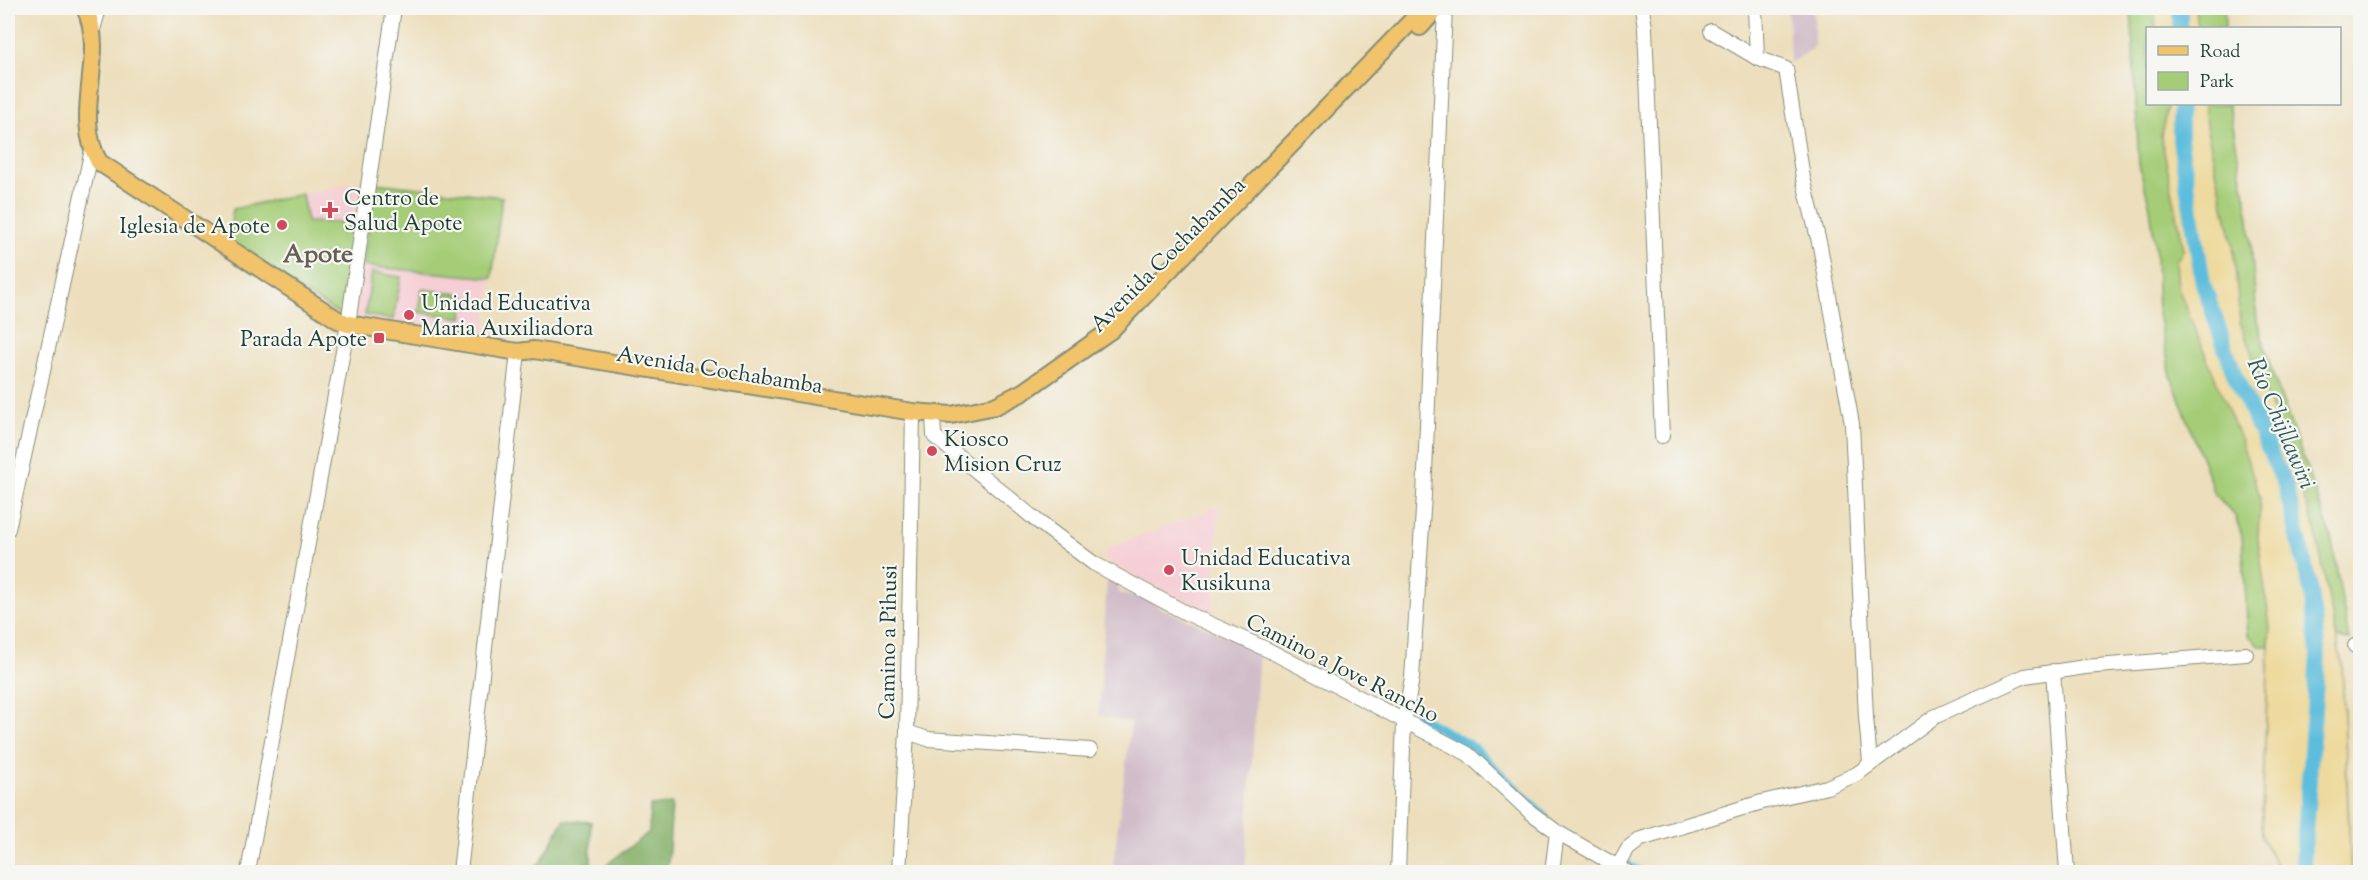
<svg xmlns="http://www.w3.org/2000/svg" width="2368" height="880" font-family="'Sorts Mill Goudy',serif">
<rect width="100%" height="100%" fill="#f6f6f2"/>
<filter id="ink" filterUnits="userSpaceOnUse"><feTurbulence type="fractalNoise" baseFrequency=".0167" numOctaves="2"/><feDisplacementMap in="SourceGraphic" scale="12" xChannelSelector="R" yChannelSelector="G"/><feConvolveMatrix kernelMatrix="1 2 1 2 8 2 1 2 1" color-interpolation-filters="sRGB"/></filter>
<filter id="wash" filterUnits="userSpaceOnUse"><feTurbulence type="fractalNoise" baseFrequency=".008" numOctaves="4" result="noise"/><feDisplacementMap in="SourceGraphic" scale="24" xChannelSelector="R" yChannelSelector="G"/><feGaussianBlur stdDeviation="1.35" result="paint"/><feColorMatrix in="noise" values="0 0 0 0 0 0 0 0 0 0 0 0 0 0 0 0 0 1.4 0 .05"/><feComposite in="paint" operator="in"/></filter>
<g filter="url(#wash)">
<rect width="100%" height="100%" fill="#eddfbd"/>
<g fill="#f6cfd6">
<polygon points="360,181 354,224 307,222 302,194"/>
<polygon points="363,266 492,278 484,338 355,318"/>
<polygon points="1219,506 1213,613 1143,582 1103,558 1108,548"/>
</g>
<g fill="#d1bdc9">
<polygon points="1788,8 1814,8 1814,48 1790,63"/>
<polygon points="1107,580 1119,581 1119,593 1154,600 1158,607 1259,650 1245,872 1112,872 1131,723 1099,715"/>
</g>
<g fill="#a5cd77" stroke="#628556" stroke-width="1.5">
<polygon points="2131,8 2154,8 2156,28 2148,28 2148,104 2168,104 2161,136 2184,249 2260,496 2258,539 2270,627 2269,646 2260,646 2248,635 2242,536 2235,516 2215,494 2171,376 2158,314 2156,255 2150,207 2139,165"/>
<polygon points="2195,8 2224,8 2225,28 2197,28"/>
<polygon points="2204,104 2229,104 2249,218 2257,320 2271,369 2331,536 2349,640 2337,638 2315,529 2240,322 2233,245 2206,126"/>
<polygon points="375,183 502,197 492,278 363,266"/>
<polygon points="302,194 307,222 356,223 343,317 228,243 233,209"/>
<polygon points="372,272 401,277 393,320 365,315"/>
<polygon points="422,289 465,295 462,318 419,312"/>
</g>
<g fill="#84b068" stroke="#52764e" stroke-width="1.5">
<polygon points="672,804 668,864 658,872 597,872 649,832 650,806"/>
<polygon points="564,820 591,822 591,872 526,872 541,862"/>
</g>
<g fill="#eeda9e" stroke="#868c69" stroke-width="1.5">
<polygon points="2154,8 2195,8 2197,28 2156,28"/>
<polygon points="2168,104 2204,104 2206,126 2233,245 2240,322 2315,529 2342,666 2351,872 2280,872 2261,836 2270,627 2258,539 2260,496 2239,436 2178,288 2176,261 2184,249 2161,136"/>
</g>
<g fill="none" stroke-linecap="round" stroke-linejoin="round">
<g stroke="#5dbddc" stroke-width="9">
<polyline points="1416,715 1474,748 1543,815"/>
<polyline points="1624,863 1640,872"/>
</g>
<g stroke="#5dbddc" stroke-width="16">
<polyline points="2180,8 2180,28"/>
<polyline points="2180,104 2180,140 2203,283 2235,376 2286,487 2311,591 2318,655 2303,862 2305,872"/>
</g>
</g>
</g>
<g filter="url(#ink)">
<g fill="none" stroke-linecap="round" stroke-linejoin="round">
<g stroke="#868e78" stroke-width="16">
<g id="minor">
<polyline points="1642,8 1645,28 1662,436"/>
<polyline points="1755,8 1757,58 1786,69 1803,178 1820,246 1852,424 1866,717 1870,762"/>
<polyline points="93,30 99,8"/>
<polyline points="1711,31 1757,58"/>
<polyline points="933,414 934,436 1036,520 1093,563 1186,613 1268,650 1468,754 1530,812 1557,832 1627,872"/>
<polyline points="8,529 92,150"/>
<polyline points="2355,646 2360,646"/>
<polyline points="2053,671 2067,872"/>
<polyline points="907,732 928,739 1090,750"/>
<polyline points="1617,868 1628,849 1641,839 1762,802 1827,787 1857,774 1934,717 2025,676 2085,667 2246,654"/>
<polyline points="248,872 348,324 394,8"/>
<polyline points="460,872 518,352"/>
<polyline points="899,872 907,732 913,412"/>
<polyline points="1398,872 1404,722 1412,678 1424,495 1445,8"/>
<polyline points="1552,872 1557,832"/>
</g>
</g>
<g stroke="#868e78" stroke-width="20">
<g id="major">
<path d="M85 8C108 56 71 113 99 162L338 320 348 324 518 352 534 350 913 412 951 415 995 406 1023 392 1111 330 1424 8"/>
<polyline points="1420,27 1437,8"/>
</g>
</g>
<use href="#minor" stroke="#fff" stroke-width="14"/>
<use href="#major" stroke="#f1c36a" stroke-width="16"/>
</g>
</g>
<g fill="#d1495b" stroke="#f6f6f2" stroke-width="2">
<path d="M327 201h6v6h6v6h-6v6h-6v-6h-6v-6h6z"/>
<circle cx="282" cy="225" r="6"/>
<circle cx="409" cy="315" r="6"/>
<rect x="373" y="332" width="12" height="12" rx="3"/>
<circle cx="932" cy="451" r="6"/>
<circle cx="1169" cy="570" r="6"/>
</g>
<g text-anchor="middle" stroke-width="4.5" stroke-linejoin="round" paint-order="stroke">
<g font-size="22" fill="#1f3d34" stroke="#f6f6f2" text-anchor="start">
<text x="344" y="205">Centro de<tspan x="344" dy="25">Salud Apote</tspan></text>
<text x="270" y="233" text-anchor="end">Iglesia de Apote</text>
<text x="421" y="310">Unidad Educativa<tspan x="421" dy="25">Maria Auxiliadora</tspan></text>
<text x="367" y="346" text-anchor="end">Parada Apote</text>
<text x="944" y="446">Kiosco<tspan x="944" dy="25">Mision Cruz</tspan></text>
<text x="1181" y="565">Unidad Educativa<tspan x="1181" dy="25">Kusikuna</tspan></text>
</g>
<g font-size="22" fill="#1f3d34" stroke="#f6f6f2">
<text transform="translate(1167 254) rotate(-45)" y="8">Avenida Cochabamba</text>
<text transform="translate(720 369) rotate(9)" y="8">Avenida Cochabamba</text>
<text transform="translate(887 642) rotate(-89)" y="8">Camino a Pihusi</text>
<text transform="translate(1343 667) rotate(27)" y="8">Camino a Jove Rancho</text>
</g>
<g font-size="24" font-style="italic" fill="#2e5d5e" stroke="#f6f6f2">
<text transform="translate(2282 423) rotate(67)" y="8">Río Chijllawiri</text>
</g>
<g font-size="26" font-weight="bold" fill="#685f54" stroke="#f6f6f2">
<text x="318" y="262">Apote</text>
</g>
</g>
<rect width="2368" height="880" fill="none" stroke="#f6f6f2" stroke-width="30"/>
<rect x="2146" y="27" width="195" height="78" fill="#f6f6f2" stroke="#a0aca6" stroke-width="1.5"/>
<rect x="2158" y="46" width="30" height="9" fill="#f1c36a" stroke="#a0aca6" stroke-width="1.5"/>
<text x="2200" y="57" font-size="18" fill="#1f3d34">Road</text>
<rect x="2158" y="72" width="30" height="18" fill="#a5cd77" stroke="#a0aca6" stroke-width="1.5"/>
<text x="2200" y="87" font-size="18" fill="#1f3d34">Park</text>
</svg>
